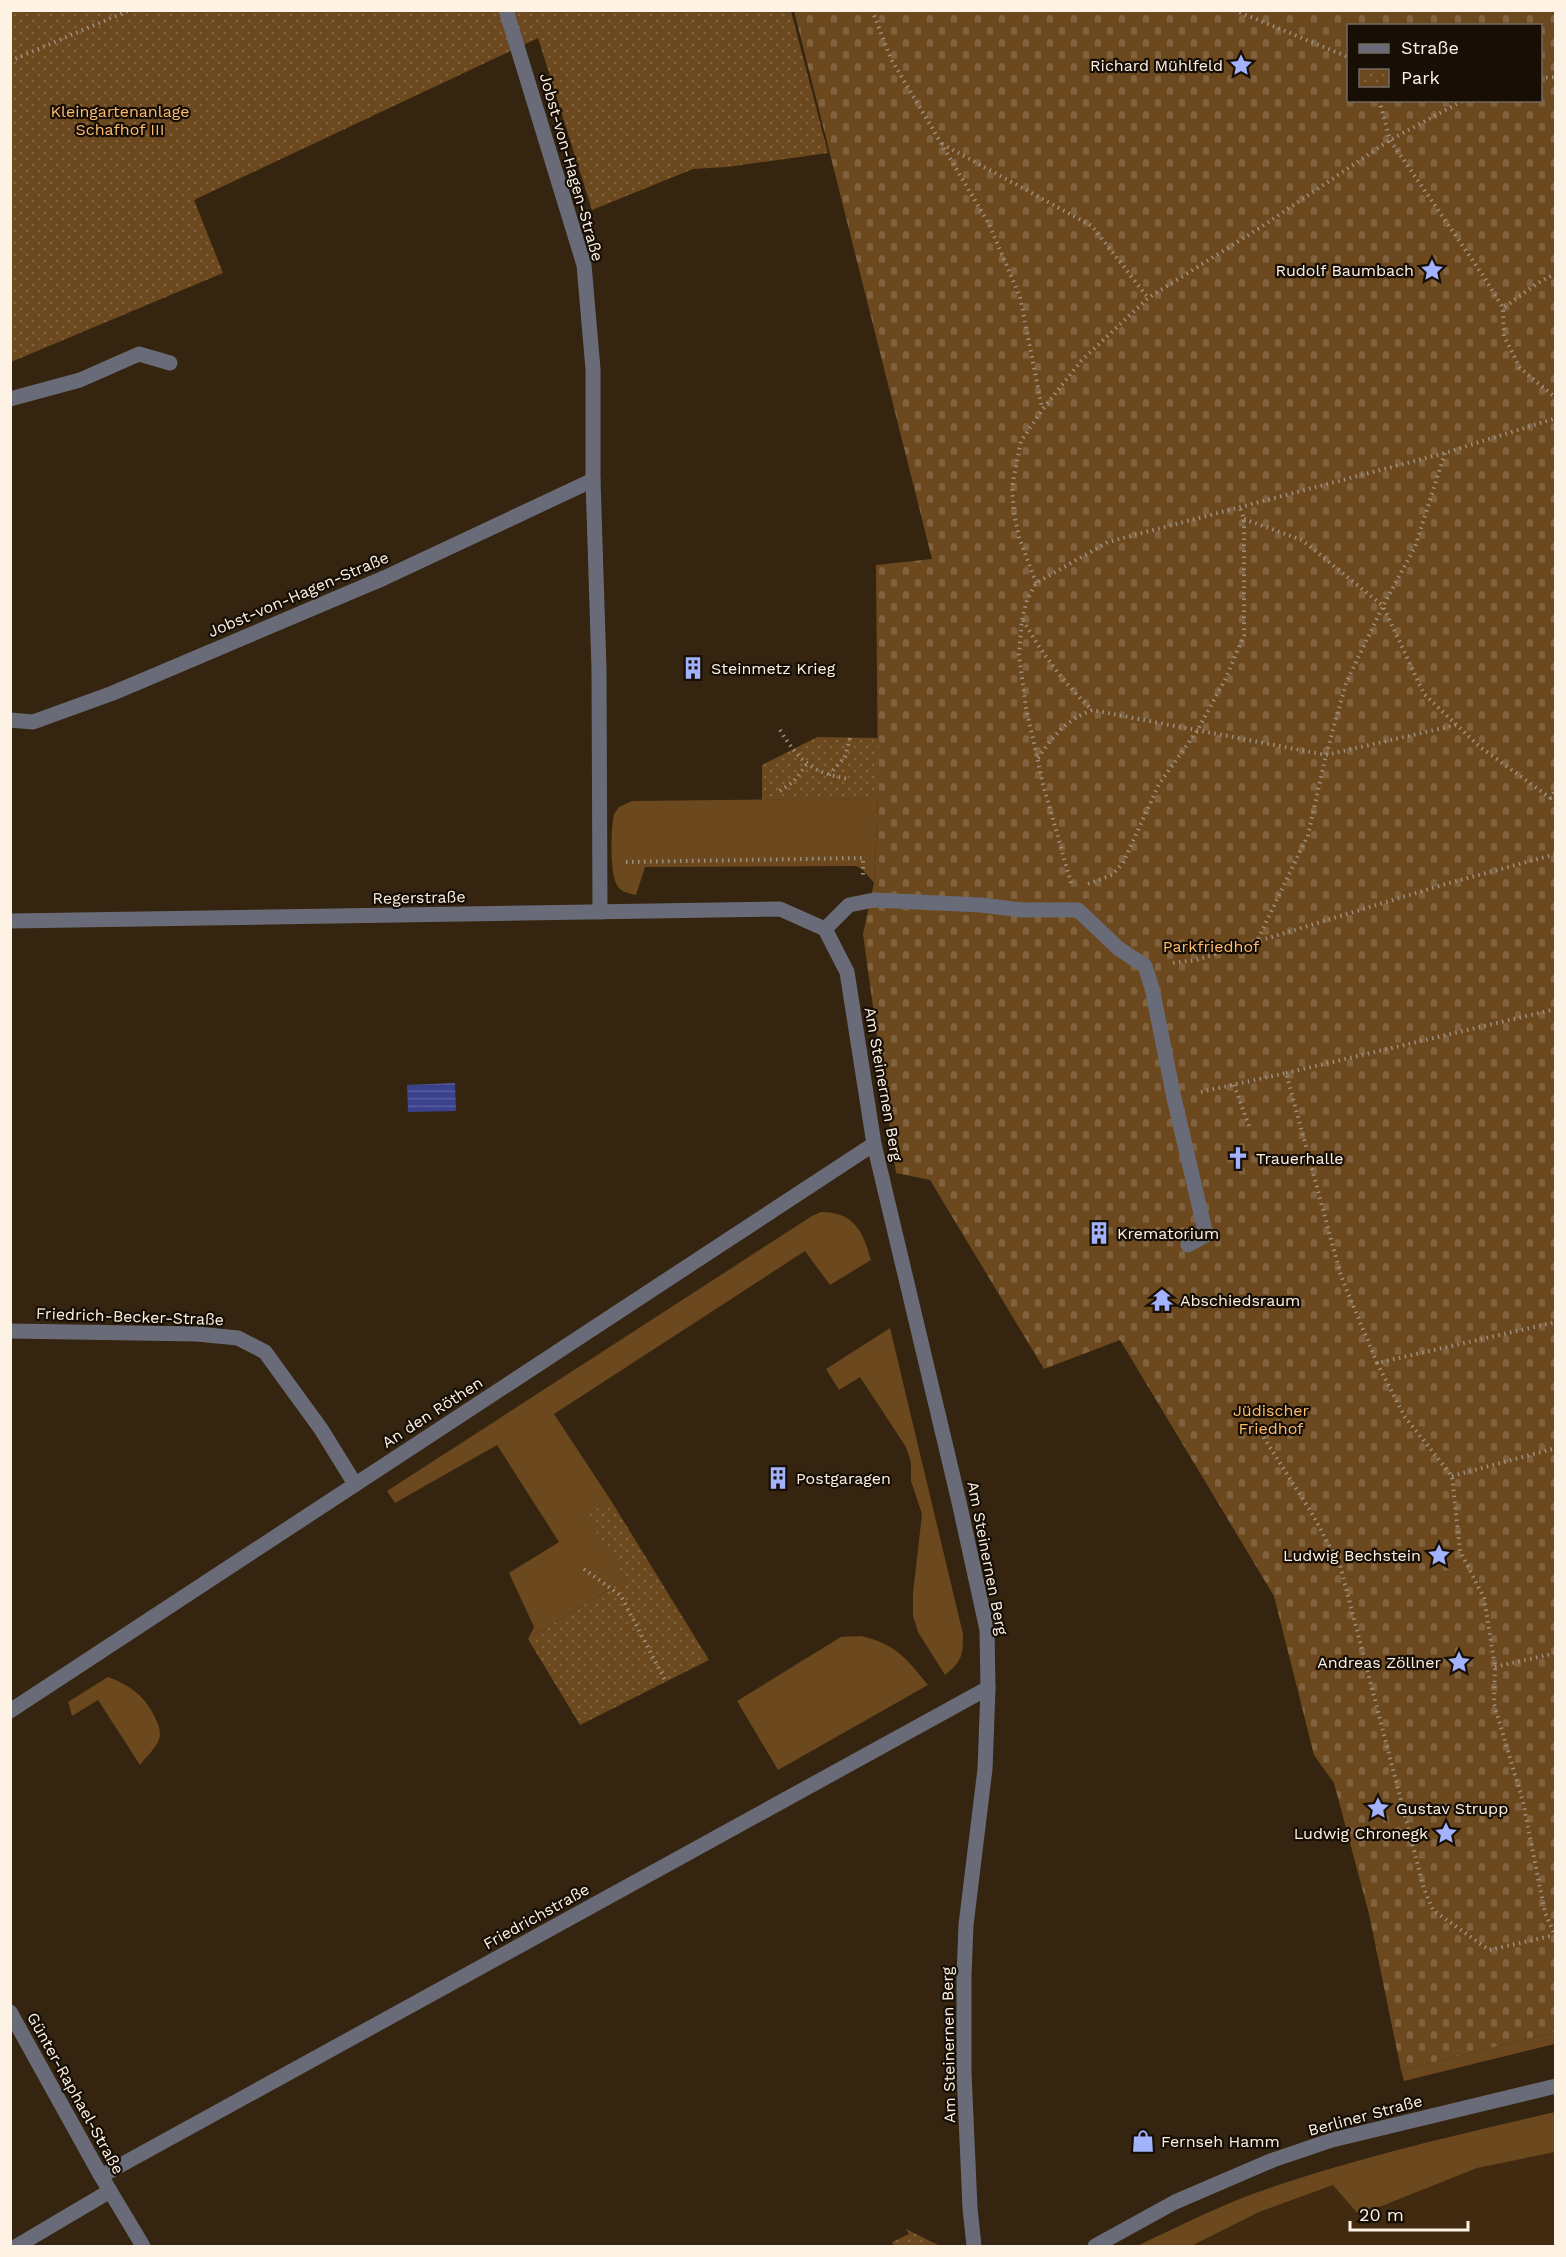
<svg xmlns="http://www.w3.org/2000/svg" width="1566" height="2257" font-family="'Work Sans',sans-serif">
<defs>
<pattern id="cemetery-stones" width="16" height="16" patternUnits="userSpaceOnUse" patternTransform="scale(1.5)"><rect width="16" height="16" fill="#6b481e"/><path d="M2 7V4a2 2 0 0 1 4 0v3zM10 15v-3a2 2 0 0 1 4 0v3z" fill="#81633f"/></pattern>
<pattern id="park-dots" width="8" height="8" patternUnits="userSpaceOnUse" patternTransform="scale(1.5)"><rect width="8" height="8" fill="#6b481e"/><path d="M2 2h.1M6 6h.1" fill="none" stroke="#81633f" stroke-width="1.8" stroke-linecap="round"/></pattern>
<pattern id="water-rules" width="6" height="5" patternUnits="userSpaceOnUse" patternTransform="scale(1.5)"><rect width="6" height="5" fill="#3b428d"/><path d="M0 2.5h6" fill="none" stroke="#585e9d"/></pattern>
</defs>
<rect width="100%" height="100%" fill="#35240f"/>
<polygon fill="#412a0f" points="1555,2114 1555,2246 1145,2246 1208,2215"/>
<g fill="#6b481e">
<path d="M878 798 874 883 862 869 856 866 645 867 636 895C630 894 622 892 618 887 609 875 611 829 614 814L619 807 632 801Z"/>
<path d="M821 1212C854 1212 863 1231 871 1260L830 1285 805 1251 554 1414 610 1499 587 1516 626 1579 528 1639 534 1627 509 1573 559 1542 497 1445 395 1503 387 1491 812 1216Z"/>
<path d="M890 1328 963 1634C963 1656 962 1661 945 1675L918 1632 913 1616V1593L922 1514 911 1481V1462L906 1447 860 1377 839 1390 826 1369Z"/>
<path d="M861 1636C896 1644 906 1658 928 1685L778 1770 737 1701 841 1637Z"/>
<path d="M108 1677C133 1686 148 1699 158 1724 160 1730 161 1736 158 1742 154 1750 145 1758 140 1765L98 1700 72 1716 68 1702Z"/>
<polygon points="1555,2032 1555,2044 1404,2081 1401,2070"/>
<path d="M1555 2112V2152L1477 2168 1359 2215 1333 2185 1259 2212 1191 2246H1137C1177 2227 1217 2207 1258 2192 1355 2158 1456 2135 1555 2112Z"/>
</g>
<path fill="url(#cemetery-stones)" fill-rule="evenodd" d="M794 11H1555V2032L1401 2070 1369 1914 1334 1783 1314 1755 1274 1596 1120 1340 1044 1369 930 1180 896 1173 863 934 874 883 878 798 876 565 932 559ZM1348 26H1540V100H1348Z"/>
<g fill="url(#park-dots)">
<polygon points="11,11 791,11 828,153 727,167 693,169 592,210 538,38 194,200 223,273 11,362"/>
<polygon points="817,737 879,738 878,798 762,800 762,765"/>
<polygon points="610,1499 709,1660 580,1725 528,1639 626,1579 586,1516"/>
<polygon points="906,2229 938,2245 938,2246 894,2246 892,2242 909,2234"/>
</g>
<polygon fill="url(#water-rules)" points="455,1083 456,1111 408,1112 407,1085"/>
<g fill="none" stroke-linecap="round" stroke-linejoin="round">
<g stroke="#9d8f7e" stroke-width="4" stroke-dasharray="1.5 4.5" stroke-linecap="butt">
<polyline points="872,10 891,59 989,224 1020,297 1042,408"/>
<polyline points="1234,10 1348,57"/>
<polyline points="10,61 130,10"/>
<polyline points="1540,78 1556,77"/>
<polyline points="1379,100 1390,140 1484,277 1503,308"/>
<polyline points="942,144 1092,226 1148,298"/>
<polyline points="1556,273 1538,283 1503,308 1504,336 1520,368 1556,398"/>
<polyline points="1445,453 1415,547 1383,606 1424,694 1480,747 1556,802"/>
<polyline points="1244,519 1302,540 1383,606 1346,683 1326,755 1308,835 1257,941"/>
<polyline points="1036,583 1019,537 1014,513 1012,487 1021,441 1043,409 1081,361 1148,298 1258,229 1390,140 1464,100"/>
<path d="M1023 620C1042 654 1064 683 1092 710"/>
<path d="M780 730C799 761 813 774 850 779"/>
<path d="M1038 758C1054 735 1065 721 1092 710L1326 755 1456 725"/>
<polyline points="829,775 845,757 850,738"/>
<polyline points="780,791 794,781 807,764"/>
<polyline points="1550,799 1556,789"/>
<polyline points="626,862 863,858 863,875"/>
<polyline points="1071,883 1043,784 1026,708 1019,655 1022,619 1027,600 1036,583 1108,542 1445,453 1556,418"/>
<polyline points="1088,884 1112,875 1123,863 1159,784 1197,731 1225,680 1244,635 1244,519 1240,508"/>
<polyline points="1173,963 1196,960 1442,885 1556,854"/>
<polyline points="1286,1073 1556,1009"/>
<polyline points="1234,1085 1249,1126"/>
<polyline points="1201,1092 1286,1073 1341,1276 1377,1363 1556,1322"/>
<polyline points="1377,1363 1405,1417 1452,1476 1460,1551 1484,1598 1495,1667 1494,1704 1523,1802 1545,1913 1555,1935"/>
<polyline points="1254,1422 1311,1512 1340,1565 1424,1889 1433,1910 1489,1950 1555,1935"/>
<polyline points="1452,1476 1556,1448"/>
<polyline points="584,1569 621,1596 666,1682"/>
<polyline points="1495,1667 1556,1653"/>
</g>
<g stroke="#696c78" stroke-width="15">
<polyline points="10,399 80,380 139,354 170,363"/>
<polyline points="825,929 849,905 874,900 981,905 1022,910 1078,910 1118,948 1145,966 1152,988 1174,1098 1206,1235 1188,1245"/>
</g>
<g stroke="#696c78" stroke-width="15">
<polyline points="506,10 584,265 593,369 593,480 599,669 600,912"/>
<polyline points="10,720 33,722 113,693 384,578 593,480"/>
<polyline points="10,921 780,909 825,929 847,972 874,1144 959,1502 987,1630 988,1688 985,1769 966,1925 964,1976 964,2072 970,2208 974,2246"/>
<polyline points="10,1331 197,1334 238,1338 265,1352 321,1429 355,1484"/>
<polyline points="10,1711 874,1144"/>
<polyline points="10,2012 101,2176 143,2246"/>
<polyline points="101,2176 988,1688"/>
<polyline points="17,2246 110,2191"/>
<polyline points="1095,2246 1175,2202 1273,2160 1332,2140 1556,2086"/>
</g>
</g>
<defs>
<g id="sight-bare" transform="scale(1.8)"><path d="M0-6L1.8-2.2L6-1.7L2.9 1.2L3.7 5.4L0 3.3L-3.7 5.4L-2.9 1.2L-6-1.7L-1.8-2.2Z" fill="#a3b2fc" stroke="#170f06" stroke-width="2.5" paint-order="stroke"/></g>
<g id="building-bare" transform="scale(1.8)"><path d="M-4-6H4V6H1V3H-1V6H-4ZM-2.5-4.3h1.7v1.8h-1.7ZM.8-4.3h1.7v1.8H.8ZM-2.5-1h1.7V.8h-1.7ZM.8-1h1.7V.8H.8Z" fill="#a3b2fc" stroke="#170f06" stroke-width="2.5" paint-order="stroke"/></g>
<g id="church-bare" transform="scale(1.8)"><path d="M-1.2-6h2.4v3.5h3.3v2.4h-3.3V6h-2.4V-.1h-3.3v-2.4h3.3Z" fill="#a3b2fc" stroke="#170f06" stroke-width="2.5" paint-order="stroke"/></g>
<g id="temple-bare" transform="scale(1.8)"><path d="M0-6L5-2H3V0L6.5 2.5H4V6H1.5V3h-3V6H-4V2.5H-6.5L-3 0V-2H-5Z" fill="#a3b2fc" stroke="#170f06" stroke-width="2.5" paint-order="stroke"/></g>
<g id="shop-bare" transform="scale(1.8)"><path d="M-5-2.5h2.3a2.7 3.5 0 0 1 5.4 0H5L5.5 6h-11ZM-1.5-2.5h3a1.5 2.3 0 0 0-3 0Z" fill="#a3b2fc" stroke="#170f06" stroke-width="2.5" paint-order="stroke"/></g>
</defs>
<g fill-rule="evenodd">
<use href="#sight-bare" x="1241" y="65"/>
<use href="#sight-bare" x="1432" y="270"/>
<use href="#building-bare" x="693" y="668"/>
<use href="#church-bare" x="1238" y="1158"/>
<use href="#building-bare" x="1099" y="1233"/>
<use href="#temple-bare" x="1162" y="1300"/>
<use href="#building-bare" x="778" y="1478"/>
<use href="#sight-bare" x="1439" y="1555"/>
<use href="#sight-bare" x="1459" y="1662"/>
<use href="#sight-bare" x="1378" y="1808"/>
<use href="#sight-bare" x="1446" y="1833"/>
<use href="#shop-bare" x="1143" y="2141"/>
</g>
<g text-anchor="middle" stroke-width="4.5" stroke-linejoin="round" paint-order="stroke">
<g font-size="16" fill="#fef2e5" stroke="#170f06" text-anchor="start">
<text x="1223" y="71" text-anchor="end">Richard Mühlfeld</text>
<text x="1414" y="276" text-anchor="end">Rudolf Baumbach</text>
<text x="711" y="674">Steinmetz Krieg</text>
<text x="1256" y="1164">Trauerhalle</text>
<text x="1117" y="1239">Krematorium</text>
<text x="1180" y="1306">Abschiedsraum</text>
<text x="796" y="1484">Postgaragen</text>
<text x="1421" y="1561" text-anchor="end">Ludwig Bechstein</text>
<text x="1441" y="1668" text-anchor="end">Andreas Zöllner</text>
<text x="1396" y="1814">Gustav Strupp</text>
<text x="1428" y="1839" text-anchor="end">Ludwig Chronegk</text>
<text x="1161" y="2147">Fernseh Hamm</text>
</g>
<g font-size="16" fill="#ffbc6f" stroke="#170f06">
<text x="120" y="117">Kleingartenanlage<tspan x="120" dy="18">Schafhof III</tspan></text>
<text x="1211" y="952">Parkfriedhof</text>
<text x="1271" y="1416">Jüdischer<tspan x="1271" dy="18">Friedhof</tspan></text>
</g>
<g font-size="16" fill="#fef2e5" stroke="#170f06">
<text transform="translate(572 167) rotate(74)" y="6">Jobst-von-Hagen-Straße</text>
<text transform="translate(298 594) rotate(-23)" y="6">Jobst-von-Hagen-Straße</text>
<text transform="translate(419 897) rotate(-1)" y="6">Regerstraße</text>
<text transform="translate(884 1084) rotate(80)" y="6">Am Steinernen Berg</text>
<text transform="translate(130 1316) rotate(2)" y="6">Friedrich-Becker-Straße</text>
<text transform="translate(432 1412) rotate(-33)" y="6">An den Röthen</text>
<text transform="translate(988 1558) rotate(79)" y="6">Am Steinernen Berg</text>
<text transform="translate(536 1916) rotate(-29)" y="6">Friedrichstraße</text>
<text transform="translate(948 2045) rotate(-91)" y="6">Am Steinernen Berg</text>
<text transform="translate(76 2093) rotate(61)" y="6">Günter-Raphael-Straße</text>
<text transform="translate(1365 2115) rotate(-15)" y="6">Berliner Straße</text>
</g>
</g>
<rect width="1566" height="2257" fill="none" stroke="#fef2e5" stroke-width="24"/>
<rect x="1347" y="24" width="195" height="78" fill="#170f06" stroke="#736a5f" stroke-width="1.5"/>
<rect x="1359" y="44" width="30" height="9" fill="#696c78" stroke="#736a5f" stroke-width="1.5"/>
<text x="1401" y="54" font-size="18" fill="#fef2e5">Straße</text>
<rect x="1359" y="69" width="30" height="18" fill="url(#park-dots)" stroke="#736a5f" stroke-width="1.5"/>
<text x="1401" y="84" font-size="18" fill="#fef2e5">Park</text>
<path d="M1350 2221v9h118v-9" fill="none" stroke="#fef2e5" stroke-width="3"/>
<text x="1359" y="2221" font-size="18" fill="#fef2e5" stroke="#170f06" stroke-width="4.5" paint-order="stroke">20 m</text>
</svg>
